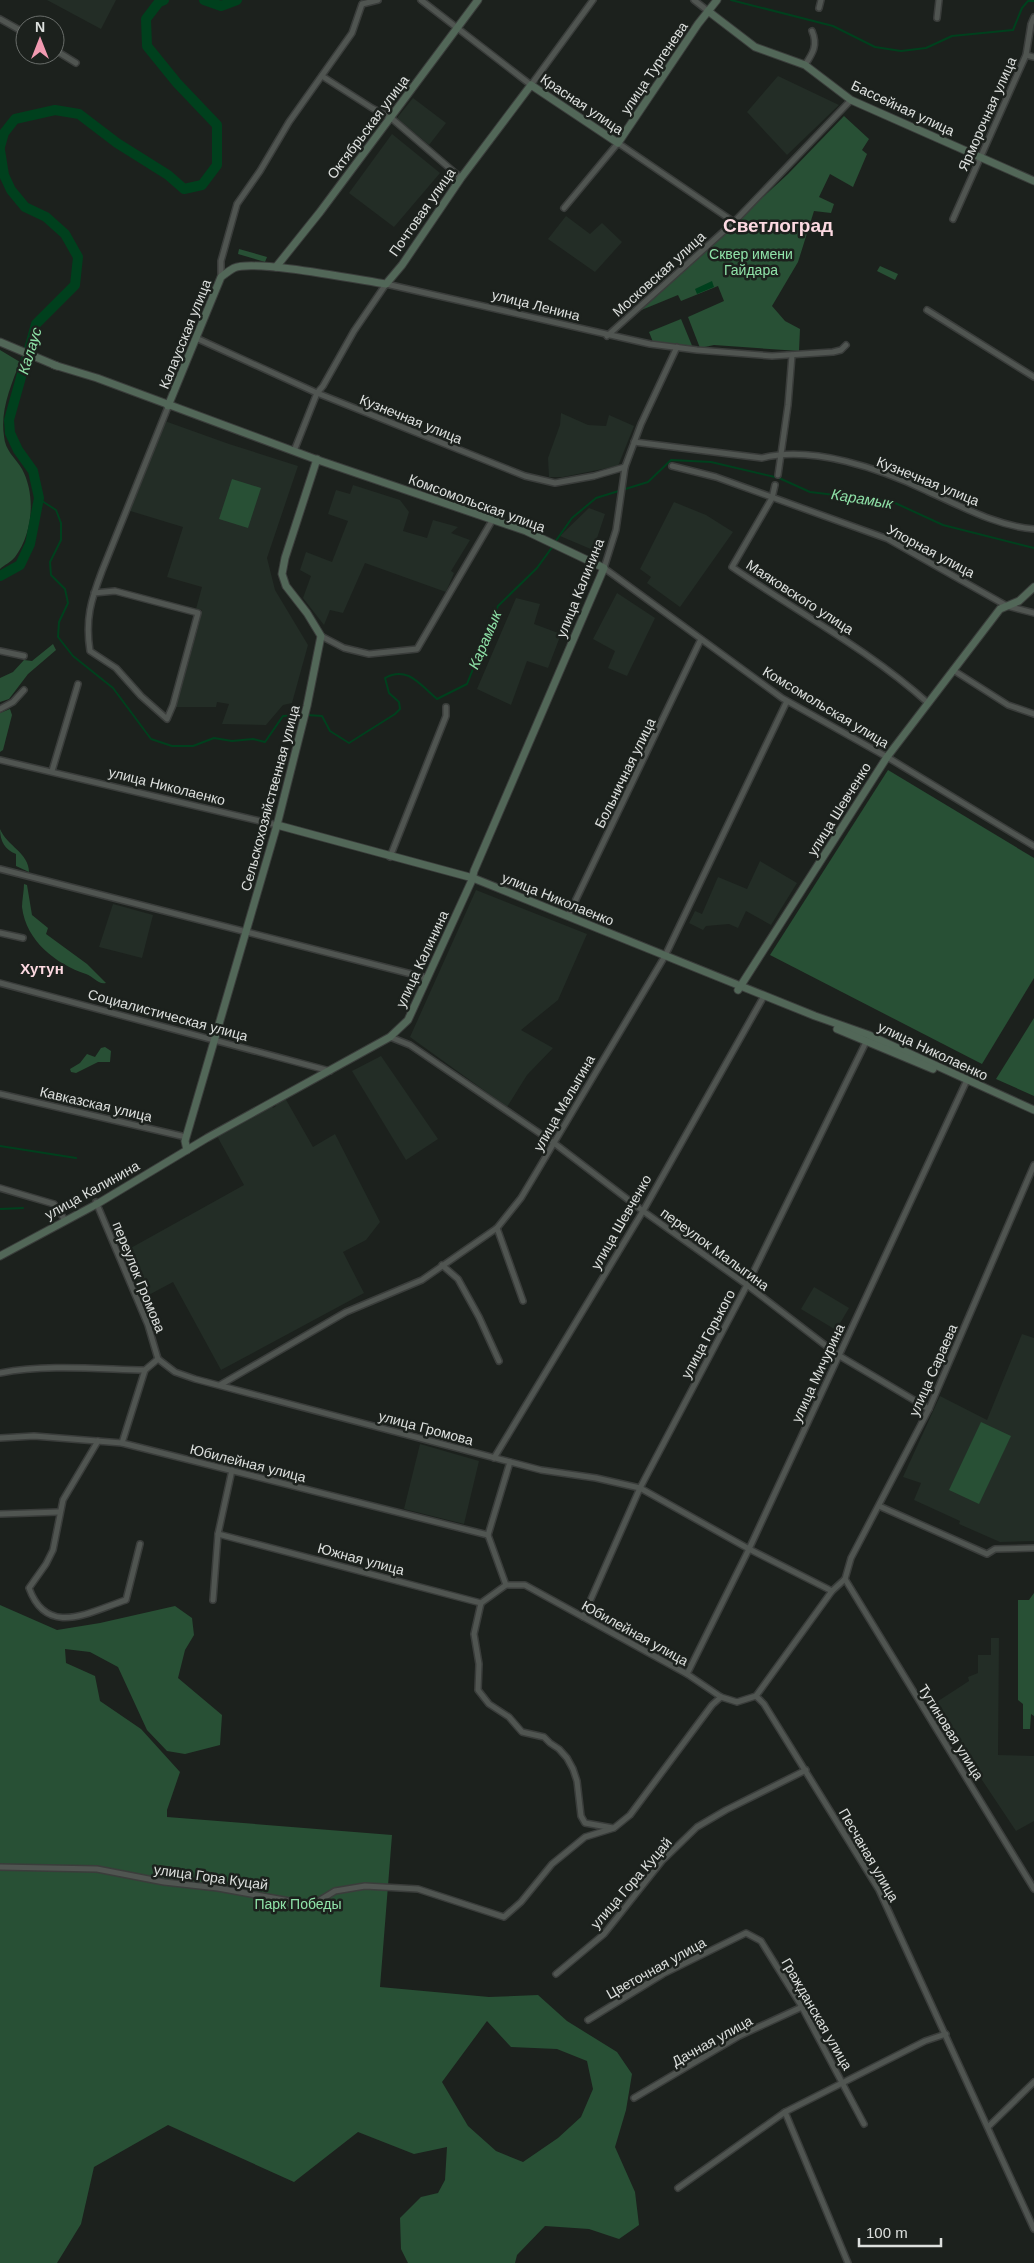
<svg xmlns="http://www.w3.org/2000/svg" width="1034" height="2263" font-family="Arial,sans-serif">
<rect width="100%" height="100%" fill="#1c211d"/>
<g fill="#232d26">
<polygon points="47,0 116,0 101,29"/>
<polygon points="778,76 839,105 787,155 747,112"/>
<polygon points="413,98 446,123 429,145 397,118"/>
<polygon points="392,134 440,173 394,227 349,193"/>
<polygon points="566,216 590,234 602,223 622,242 595,272 548,239"/>
<polygon points="561,413 588,425 606,426 609,415 634,426 618,466 563,477 549,477 548,458 560,425"/>
<polygon points="162,420 229,444 298,466 267,558 275,590 308,645 292,703 283,705 266,725 222,724 229,704 217,702 216,707 176,707 199,624 202,610 196,609 202,587 167,577 183,527 127,510"/>
<polygon points="353,485 400,500 409,512 403,531 427,538 433,520 458,527 451,533 470,540 451,571 454,573 446,592 365,563 343,613 330,610 324,625 303,598 311,576 300,570 306,552 332,562 348,521 328,514 336,490 350,494"/>
<polygon points="431,485 484,504 482,508 430,490"/>
<polygon points="674,502 706,515 733,532 680,607 647,583 651,577 640,569"/>
<polygon points="589,508 605,514 593,550 560,536"/>
<polygon points="617,593 655,618 627,676 608,668 615,651 593,639"/>
<polygon points="516,598 540,604 534,624 561,634 548,668 527,661 511,705 477,689"/>
<polygon points="760,861 797,883 771,925 746,911 738,928 729,924 706,926 703,930 689,923 695,911 702,914 718,877 747,889"/>
<polygon points="476,890 587,934 558,1000 521,1030 553,1048 527,1075 507,1107 410,1037"/>
<polygon points="113,904 153,915 142,958 99,947"/>
<polygon points="381,1056 438,1139 406,1160 352,1071"/>
<polygon points="285,1098 313,1147 335,1134 380,1222 366,1240 343,1252 364,1293 221,1370 173,1282 143,1298 120,1254 244,1185 217,1136 272,1106 273,1108 276,1106 275,1104"/>
<polygon points="814,1287 849,1308 836,1330 801,1309"/>
<polygon points="1022,1334 1034,1338 1034,1541 1000,1542 959,1524 960,1521 914,1500 921,1483 903,1477 940,1396 987,1420"/>
<polygon points="420,1444 479,1461 464,1524 404,1509"/>
<polygon points="991,1638 999,1638 998,1755 1034,1756 1034,1821 1016,1831 932,1705 969,1681 968,1677 978,1673 978,1655 991,1655"/>
</g>
<g fill="#285035" fill-rule="evenodd">
<polygon points="844,116 869,139 862,150 867,154 853,187 830,174 819,197 834,204 831,213 814,211 798,262 772,306 785,321 800,329 799,351 714,345 700,348 688,317 724,301 718,286 681,301 678,295 639,311 788,174"/>
<polygon points="239,249 267,257 265,262 238,254"/>
<polygon points="880,266 898,274 895,280 877,271"/>
<polygon points="681,319 693,348 653,342 649,332"/>
<path d="M0 350 20 362C11 385 0 411 4 436 5 451 15 457 22 469 36 495 33 533 15 557 11 562 4 565 0 569Z"/>
<polygon points="232,479 261,488 248,528 219,519"/>
<polygon points="53,644 56,650 28,674 9,699 0,702 0,678 13,672 24,660 32,661"/>
<polygon points="10,709 12,715 3,750 0,752 0,713"/>
<polygon points="888,770 1034,858 1034,978 982,1064 770,955"/>
<path d="M0 829C7 846 29 853 29 872L16 866V854C5 850 0 841 0 829Z"/>
<path d="M24 884 27 885 32 915 48 928 46 934 87 964 106 983C98 985 93 976 86 974 56 964 26 941 22 907 22 900 24 891 24 884Z"/>
<polygon points="1034,1018 1034,1096 996,1079"/>
<polygon points="105,1047 111,1051 110,1062 98,1062 76,1073 71,1072 70,1069 80,1063 87,1054 95,1057 101,1048"/>
<polygon points="981,1422 1011,1436 979,1504 949,1490"/>
<polygon points="1034,1593 1034,1716 1031,1714 1030,1729 1023,1729 1023,1704 1018,1700 1018,1600 1029,1600"/>
<path d="M0 1605 57 1630 100 1623 175 1606 192 1618 194 1635 185 1650 178 1678 222 1715 220 1745 185 1754 167 1751 147 1730 118 1667 90 1652 65 1649 66 1663 95 1676 100 1701 141 1729 180 1772 167 1810V1817L392 1835 380 1987 489 1997 538 1995 567 2021 617 2052 632 2074 626 2110 615 2147 635 2192 639 2225 619 2239 589 2229 545 2226 517 2255 515 2263H408L401 2249 400 2218 421 2197 438 2193 445 2180 447 2147 414 2154 358 2132 294 2182 168 2125 94 2167 81 2224 57 2263H0ZM487 2021 511 2047 557 2049 587 2061 593 2089 581 2117 558 2138 523 2162 496 2151 468 2126 442 2082Z"/>
</g>
<polygon fill="#00401d" points="712,281 714,287 697,294 695,289"/>
<g fill="none" stroke-linecap="round" stroke-linejoin="round">
<g stroke="#00401d" stroke-width="2">
<polyline points="731,0 833,26 875,47 901,51 926,48 952,36 1013,30 1022,8 1028,1 1034,1"/>
<polyline points="39,499 56,510 61,523 61,540 50,562 51,575 65,589 68,603 59,622 58,637 73,656 113,688 151,739 172,746 193,746 214,738 232,741 253,739 265,742 283,716 302,715"/>
<polyline points="555,542 572,518 596,498 648,482 671,460 711,462 779,478 810,492 893,502 943,525 1034,548"/>
<path d="M307 715 322 716 330 731 349 743 395 714 400 709 399 702 389 693 385 678C408 665 421 686 437 699L467 684 498 606 537 568 553 546"/>
<polyline points="0,1146 76,1158"/>
<polyline points="0,1209 23,1208"/>
</g>
<g stroke="#00401d" stroke-width="10">
<polyline points="204,0 221,6 237,0"/>
<polyline points="0,147 4,133 15,119 55,110 79,114 117,143 168,175 184,189 202,185 217,165 217,125 177,83 147,46 146,19 159,2 164,0"/>
<polyline points="0,150 4,175 11,190 25,207 46,217 65,234 78,257 75,285 36,324 9,420 10,433 18,450 33,471 39,498 30,544 20,565 0,576"/>
</g>
<g stroke="#3a3d3b" stroke-width="8">
<g id="street">
<polyline points="421,0 531,85 593,0"/>
<polyline points="694,0 708,11"/>
<polyline points="819,8 821,0"/>
<polyline points="937,18 939,0"/>
<polyline points="0,19 25,33"/>
<polyline points="55,50 76,63"/>
<polyline points="1026,55 1034,57"/>
<path d="M805 65C813 53 818 45 812 31"/>
<polyline points="322,76 372,108 390,117 461,178"/>
<polyline points="564,208 618,143 734,222"/>
<polyline points="953,219 1026,55 1031,24 1034,17"/>
<polyline points="221,277 221,261 237,204 260,171 289,122 352,33 362,4 378,0"/>
<polyline points="927,310 1034,377"/>
<polyline points="607,336 734,222 851,100"/>
<polyline points="196,338 317,393 525,476 555,483 594,476 625,467"/>
<polyline points="677,347 641,424 625,467 616,530 604,568 782,698 887,757 1034,846"/>
<path d="M634 442 762 458C812 445 881 469 927 491 961 506 996 526 1034 529"/>
<polyline points="294,451 317,393 323,386 354,331 386,284 650,344 697,350 772,356 833,352 841,350 846,345"/>
<polyline points="672,466 716,477 888,539 1007,606 1034,613"/>
<polyline points="778,475 788,405 792,355"/>
<path d="M775 485 772 498 732 567C797 612 868 649 928 703"/>
<path d="M94 593 115 591 198 613 173 705 167 719 141 696 116 668 90 651C85 619 91 600 102 571L168 407"/>
<polyline points="321,636 344,648 369,654 417,649 493,519"/>
<polyline points="0,651 24,656"/>
<polyline points="953,670 1008,705 1034,714"/>
<polyline points="0,709 13,702 24,690"/>
<polyline points="0,760 277,825"/>
<polyline points="52,771 78,684"/>
<polyline points="390,857 446,716 446,707"/>
<polyline points="0,869 427,978"/>
<polyline points="568,916 701,639"/>
<polyline points="0,933 23,938"/>
<polyline points="0,983 330,1071"/>
<polyline points="390,1037 410,1045 554,1143 643,1211 747,1285 838,1355 929,1409"/>
<polyline points="0,1094 186,1137"/>
<polyline points="1034,1165 929,1409 851,1558 845,1579 1034,1889"/>
<polyline points="0,1188 54,1204 65,1220"/>
<polyline points="96,1202 148,1325 158,1359"/>
<polyline points="497,1228 523,1301"/>
<polyline points="442,1265 458,1279 479,1317 499,1361"/>
<polyline points="158,1359 175,1372 195,1379 541,1470 596,1478 640,1488 749,1549 832,1591"/>
<path d="M0 1373C47 1364 97 1369 145 1370L158 1359"/>
<polyline points="220,1385 346,1312 422,1280 497,1228 521,1198 536,1173 665,956 787,701"/>
<polyline points="0,1438 34,1436 122,1443 488,1535"/>
<path d="M98 1441 63 1500 53 1550 46 1564 29 1588C47 1638 89 1612 126 1600L140 1544"/>
<polyline points="122,1443 145,1370"/>
<polyline points="494,1458 643,1211 764,996"/>
<polyline points="879,1506 987,1554 995,1549 1034,1548"/>
<polyline points="0,1514 59,1512"/>
<polyline points="218,1534 481,1603 506,1585 525,1585 687,1674 721,1697 737,1702 756,1696 832,1591 845,1579"/>
<polyline points="506,1585 488,1535 510,1462"/>
<polyline points="213,1600 218,1534 232,1470"/>
<polyline points="481,1603 474,1634 479,1664 478,1690 489,1704 509,1717 522,1732 544,1737 550,1743 559,1749 567,1758 573,1769 577,1781 581,1816 585,1823 613,1828"/>
<polyline points="583,1617 640,1488 747,1285 867,1040"/>
<polyline points="687,1674 749,1549 967,1080"/>
<polyline points="756,1696 764,1704 879,1890 1034,2229"/>
<polyline points="0,1867 97,1869 164,1882 218,1888 312,1905 335,1891 365,1886 418,1889 504,1917 521,1902 552,1864 585,1837 614,1828 630,1815 712,1705 721,1697"/>
<polyline points="556,1974 604,1934 662,1861 697,1827 726,1810 806,1770"/>
<polyline points="588,2020 663,1974 746,1933 761,1941 802,2007 864,2124"/>
<polyline points="634,2098 739,2036 802,2007"/>
<polyline points="785,2112 848,2263"/>
<polyline points="988,2127 1034,2082"/>
<polyline points="678,2188 785,2112 925,2041 946,2034"/>
</g>
</g>
<g stroke="#3a3d3b" stroke-width="9">
<g id="secondary">
<polyline points="708,11 755,47 805,65 851,100 1034,181"/>
<polyline points="276,267 320,212 478,0"/>
<polyline points="0,342 57,366"/>
<path d="M168 406 221 277C225 274 230 270 234 268 254 259 359 280 386 284L402 265 461 178 531 85 618 143 698 24 717 0"/>
<polyline points="277,825 473,878 815,1016 869,1035 1034,1110"/>
<polyline points="738,990 887,757 1000,609 1019,601 1034,587"/>
<polyline points="837,1029 933,1069"/>
<polyline points="187,1150 185,1141 277,825 307,706 321,636 307,613 286,586 282,574 285,558 317,459"/>
<polyline points="0,1256 97,1204 207,1138 390,1037 408,1020 472,880 474,871 604,568 526,531 315,459 97,378 54,365"/>
</g>
</g>
<use href="#street" stroke="#505551" stroke-width="5"/>
<use href="#secondary" stroke="#526758" stroke-width="7"/>
</g>
<g text-anchor="middle" stroke-width="5" stroke-linejoin="round" paint-order="stroke">
<g font-size="14" fill="#dde0de" stroke="#1c211d">
<text transform="translate(654 68) rotate(-56)" y="5">улица Тургенева</text>
<text transform="translate(582 104) rotate(34)" y="5">Красная улица</text>
<text transform="translate(903 108) rotate(25)" y="5">Бассейная улица</text>
<text transform="translate(987 114) rotate(-66)" y="5">Ярморочная улица</text>
<text transform="translate(368 127) rotate(-53)" y="5">Октябрьская улица</text>
<text transform="translate(422 212) rotate(-55)" y="5">Почтовая улица</text>
<text transform="translate(659 274) rotate(-42)" y="5">Московская улица</text>
<text transform="translate(536 305) rotate(14)" y="5">улица Ленина</text>
<text transform="translate(185 334) rotate(-68)" y="5">Калаусская улица</text>
<text transform="translate(411 419) rotate(22)" y="5">Кузнечная улица</text>
<text transform="translate(928 481) rotate(22)" y="5">Кузнечная улица</text>
<text transform="translate(477 503) rotate(20)" y="5">Комсомольская улица</text>
<text transform="translate(931 551) rotate(28)" y="5">Упорная улица</text>
<text transform="translate(580 588) rotate(-68)" y="5">улица Калинина</text>
<text transform="translate(800 597) rotate(33)" y="5">Маяковского улица</text>
<text transform="translate(826 707) rotate(31)" y="5">Комсомольская улица</text>
<text transform="translate(625 773) rotate(-64)" y="5">Больничная улица</text>
<text transform="translate(167 786) rotate(14)" y="5">улица Николаенко</text>
<text transform="translate(270 798) rotate(-75)" y="5">Сельскохозяйственная улица</text>
<text transform="translate(839 809) rotate(-58)" y="5">улица Шевченко</text>
<text transform="translate(558 899) rotate(22)" y="5">улица Николаенко</text>
<text transform="translate(422 959) rotate(-65)" y="5">улица Калинина</text>
<text transform="translate(168 1015) rotate(15)" y="5">Социалистическая улица</text>
<text transform="translate(933 1051) rotate(25)" y="5">улица Николаенко</text>
<text transform="translate(564 1103) rotate(-60)" y="5">улица Малыгина</text>
<text transform="translate(96 1104) rotate(13)" y="5">Кавказская улица</text>
<text transform="translate(92 1190) rotate(-29)" y="5">улица Калинина</text>
<text transform="translate(621 1222) rotate(-60)" y="5">улица Шевченко</text>
<text transform="translate(715 1249) rotate(36)" y="5">переулок Малыгина</text>
<text transform="translate(139 1277) rotate(68)" y="5">переулок Громова</text>
<text transform="translate(708 1334) rotate(-62)" y="5">улица Горького</text>
<text transform="translate(933 1370) rotate(-66)" y="5">улица Сараева</text>
<text transform="translate(818 1373) rotate(-65)" y="5">улица Мичурина</text>
<text transform="translate(426 1428) rotate(15)" y="5">улица Громова</text>
<text transform="translate(248 1463) rotate(14)" y="5">Юбилейная улица</text>
<text transform="translate(361 1559) rotate(15)" y="5">Южная улица</text>
<text transform="translate(635 1633) rotate(29)" y="5">Юбилейная улица</text>
<text transform="translate(951 1732) rotate(58)" y="5">Тутиновая улица</text>
<text transform="translate(869 1855) rotate(60)" y="5">Песчаная улица</text>
<text transform="translate(211 1877) rotate(8)" y="5">улица Гора Куцай</text>
<text transform="translate(631 1883) rotate(-49)" y="5">улица Гора Куцай</text>
<text transform="translate(656 1968) rotate(-29)" y="5">Цветочная улица</text>
<text transform="translate(817 2014) rotate(60)" y="5">Гражданская улица</text>
<text transform="translate(712 2041) rotate(-29)" y="5">Дачная улица</text>
</g>
<g font-size="14" fill="#90e3a9" stroke="#1c211d">
<text x="751" y="259">Сквер имени<tspan x="751" dy="16">Гайдара</tspan></text>
<text x="298" y="1909">Парк Победы</text>
</g>
<g font-size="15" font-style="italic" fill="#8ee1a7" stroke="#1c211d">
<text transform="translate(30 351) rotate(-73)" y="5">Калаус</text>
<text transform="translate(862 499) rotate(9)" y="5">Карамык</text>
<text transform="translate(485 640) rotate(-67)" y="5">Карамык</text>
</g>
<g font-size="15" font-weight="bold" fill="#fcd9e1" stroke="#1c211d">
<text x="42" y="974">Хутун</text>
</g>
<g font-size="19" font-weight="bold" fill="#fcd9e1" stroke="#1c211d">
<text x="778" y="232">Светлоград</text>
</g>
</g>
<g transform="translate(40 40)"><circle r="24" fill="#1c211d" stroke="#696d6a"/>
<path d="M0-4L9 19L0 12L-9 19Z" fill="#f19ab1"/>
<text y="-8" font-size="14" font-weight="bold" text-anchor="middle" fill="#dde0de">N</text>
</g>
<path d="M859 2238v8h82v-8" fill="none" stroke="#dde0de" stroke-width="2.5"/>
<text x="866" y="2238" font-size="15" fill="#dde0de" stroke="#1c211d" stroke-width="4" paint-order="stroke">100 m</text>
</svg>
